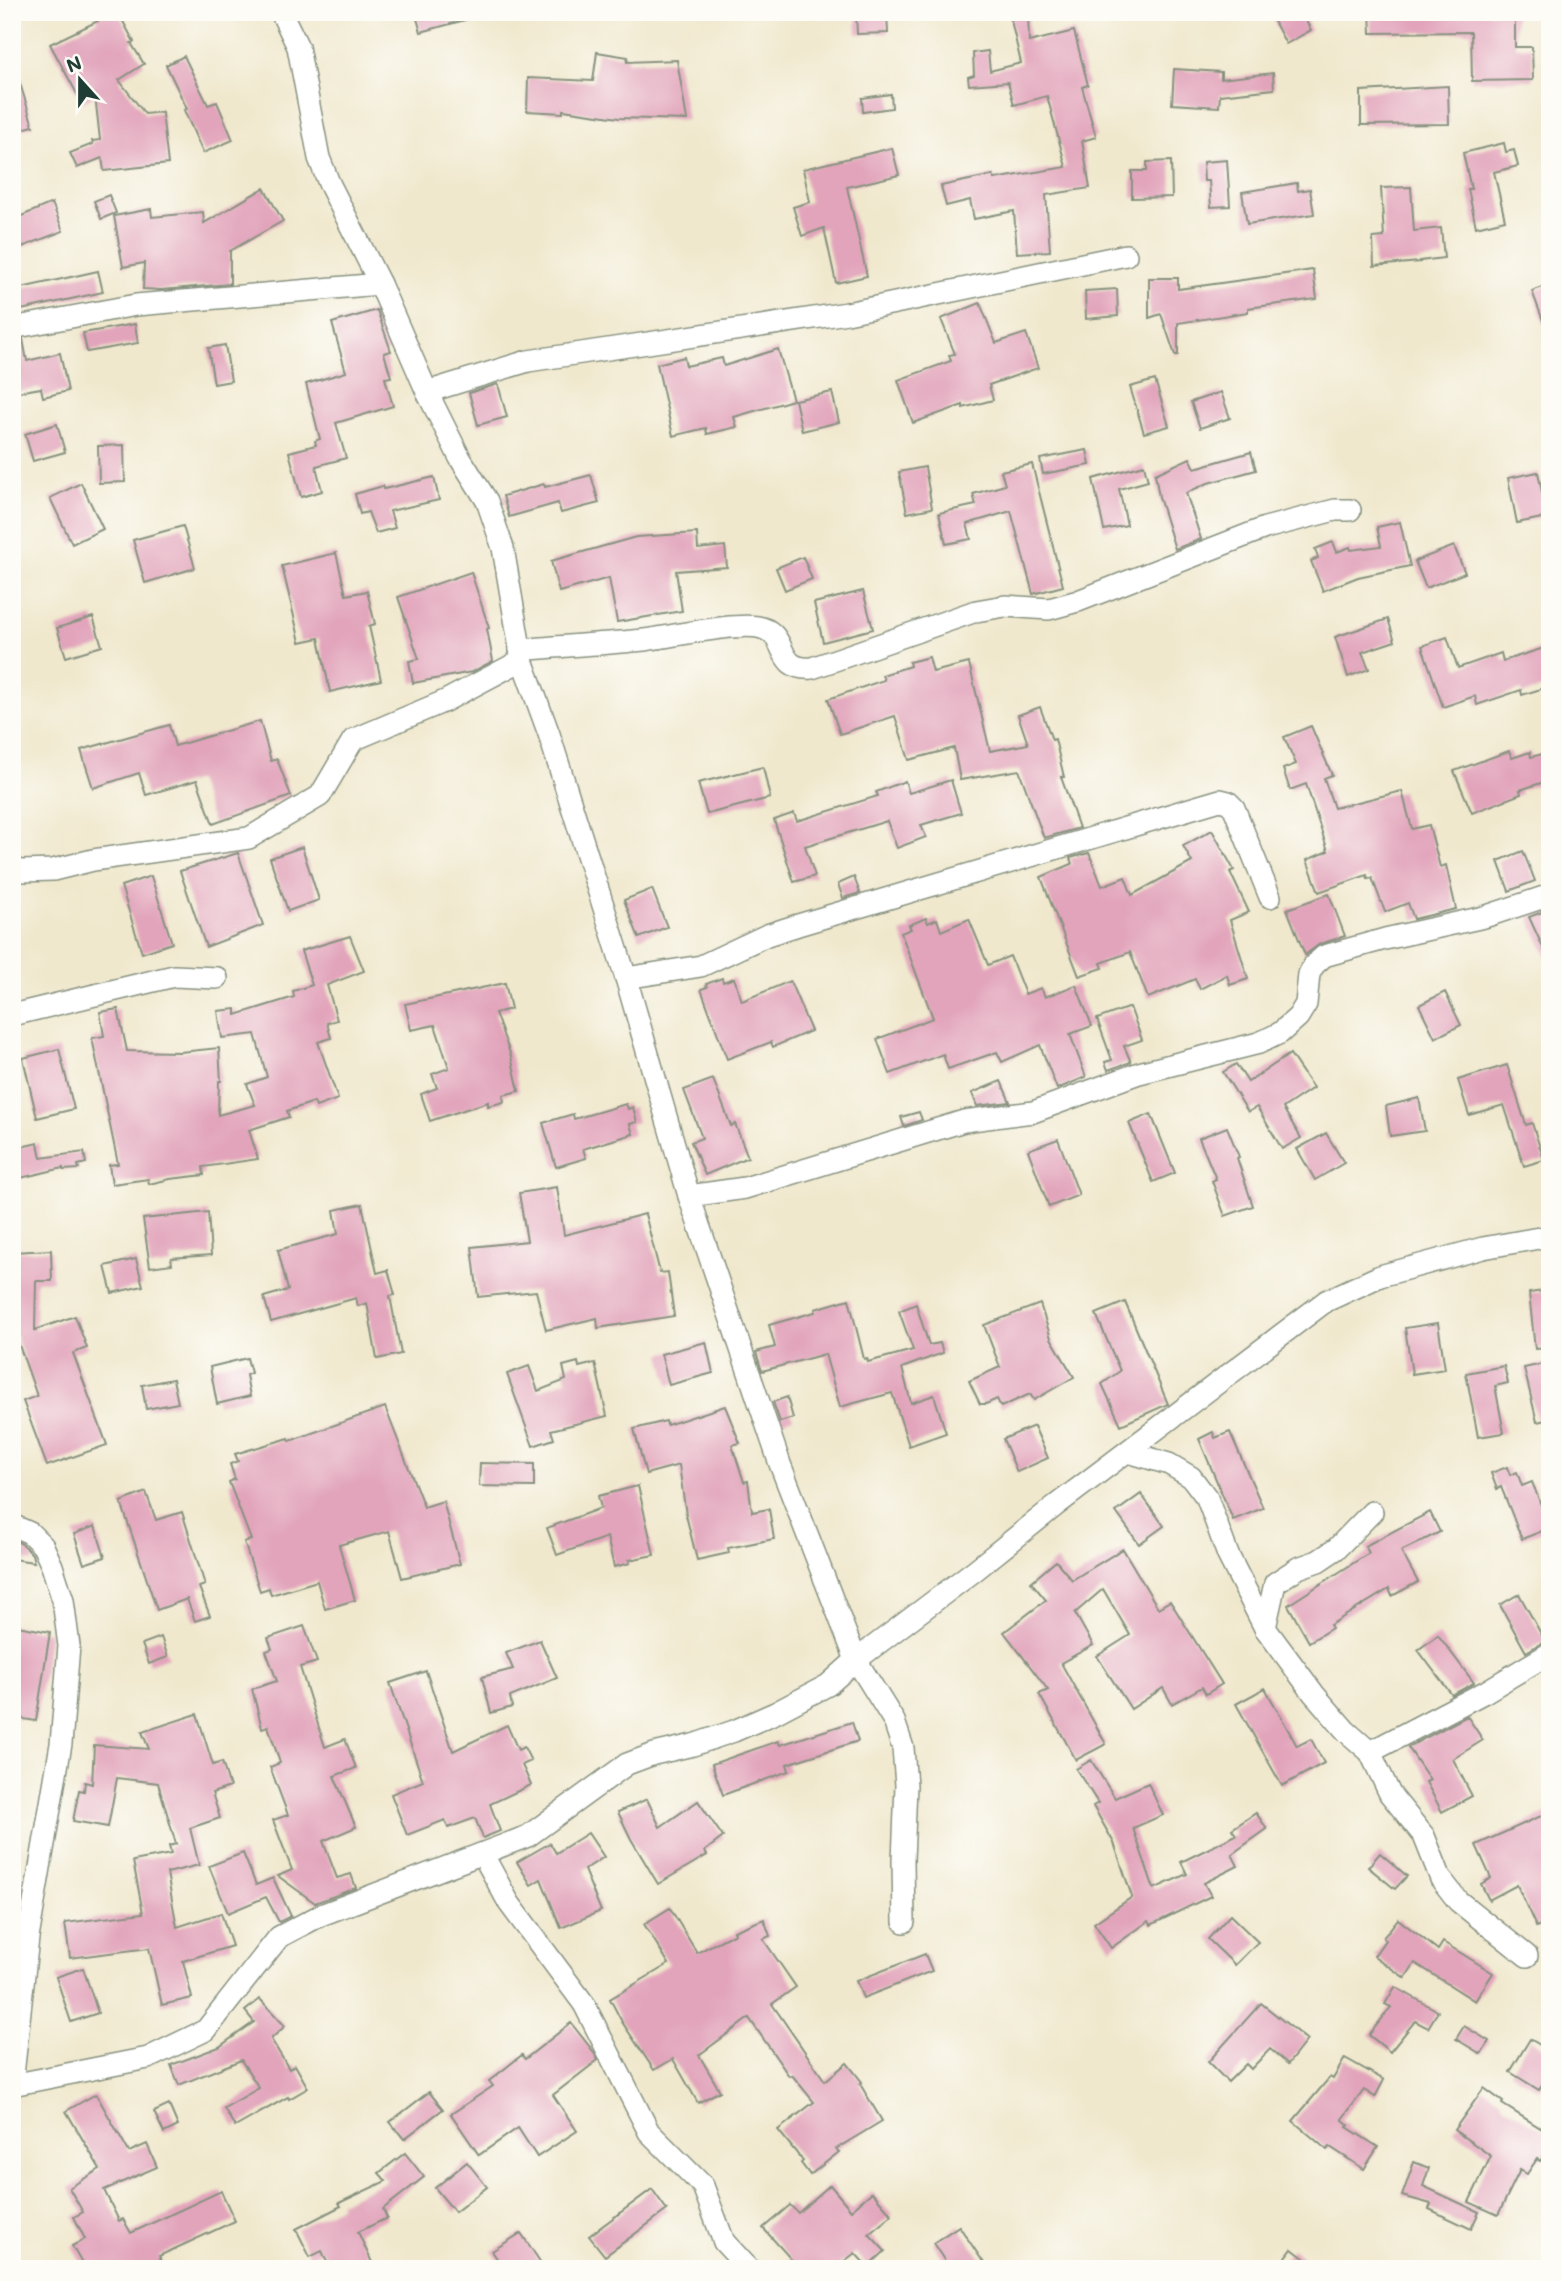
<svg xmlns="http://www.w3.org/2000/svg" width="1562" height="2281" font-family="Mali,sans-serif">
<rect width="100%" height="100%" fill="#fdfcf7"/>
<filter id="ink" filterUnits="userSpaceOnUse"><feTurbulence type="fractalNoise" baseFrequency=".0143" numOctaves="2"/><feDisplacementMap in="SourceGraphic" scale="14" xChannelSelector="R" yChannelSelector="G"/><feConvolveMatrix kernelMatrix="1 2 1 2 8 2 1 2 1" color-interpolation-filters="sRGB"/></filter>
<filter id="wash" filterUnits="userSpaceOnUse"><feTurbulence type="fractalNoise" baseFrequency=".00686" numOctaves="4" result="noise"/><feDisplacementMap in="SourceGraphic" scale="28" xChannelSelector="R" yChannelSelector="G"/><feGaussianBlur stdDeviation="1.57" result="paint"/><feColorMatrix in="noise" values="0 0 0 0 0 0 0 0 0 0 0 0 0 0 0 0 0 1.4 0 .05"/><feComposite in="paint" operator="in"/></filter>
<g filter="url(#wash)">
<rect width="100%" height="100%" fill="#f0e8cd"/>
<g id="blocks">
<g fill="#e2a4bb">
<polygon points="95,12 118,12 134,42 131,43 144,64 119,80 145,114 162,112 168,164 104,171 102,158 77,168 70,153 93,144 92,141 100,140 95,95 82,103 50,44 98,21"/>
<polygon points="415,12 476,12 476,17 421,32"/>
<polygon points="856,12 887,12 888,33 857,34"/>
<polygon points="1009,12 1028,12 1029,42 1074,31 1088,85 1082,87 1096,137 1082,141 1090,188 1046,195 1050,251 1017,253 1014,211 974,219 970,200 946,206 941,186 993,175 994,179 1066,167 1047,96 1014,105 1008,82 969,85 968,77 974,75 973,53 988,51 990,71 1021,63"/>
<polygon points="1269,12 1301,12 1311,30 1286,44"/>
<polygon points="1370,12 1515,12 1515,47 1532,47 1533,80 1472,81 1471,32 1371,33"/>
<polygon points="597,52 628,57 627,62 677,60 687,120 619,118 563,110 563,113 527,111 528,78 593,81"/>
<polygon points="184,56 208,105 217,102 233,140 203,153 184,110 187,109 166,65"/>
<polygon points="1174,69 1221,72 1221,79 1273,73 1274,89 1220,95 1219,107 1172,104"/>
<polygon points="16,70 33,126 12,132 12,71"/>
<polygon points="1448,86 1449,124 1361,125 1361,91"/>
<polygon points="891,94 892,108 863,112 862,98"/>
<polygon points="1504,143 1506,152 1514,150 1518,166 1494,172 1505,220 1476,227 1468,189 1471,189 1463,153"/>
<polygon points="892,148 899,175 847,187 867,276 836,283 824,228 802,236 793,207 810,202 803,169"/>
<polygon points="1227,160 1230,206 1211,207 1209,181 1204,181 1203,162"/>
<polygon points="1171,161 1172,197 1132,198 1132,171 1147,171 1147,162"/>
<polygon points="1297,183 1298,191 1310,189 1314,214 1247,224 1242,192"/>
<polygon points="1411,187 1414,231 1441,228 1444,258 1420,261 1420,262 1374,266 1373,238 1384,237 1381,188"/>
<polygon points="264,188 283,221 230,251 230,284 161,290 143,289 144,263 123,267 114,216 151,209 152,217 203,212 204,223"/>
<polygon points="109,195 116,213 101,219 94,201"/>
<polygon points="52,203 63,231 12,251 12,220"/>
<polygon points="1313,270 1317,299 1248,308 1248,312 1178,323 1178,355 1175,355 1161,314 1149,318 1149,278 1178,278 1178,289"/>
<polygon points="98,271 103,292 12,312 12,290"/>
<polygon points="1550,284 1550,334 1548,334 1532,291"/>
<polygon points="1117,289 1118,316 1086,319 1085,291"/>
<polygon points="980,303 996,343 1026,333 1038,368 989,385 993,400 963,408 963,405 913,423 898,380 951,361 949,355 955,354 941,319"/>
<polygon points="377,310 391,351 384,353 391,377 385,378 393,406 336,423 346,458 316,466 322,491 301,497 289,452 316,445 315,441 320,439 306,384 346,372 332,323"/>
<polygon points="135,324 138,343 87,352 83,333"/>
<polygon points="23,339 27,361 60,353 68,391 43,397 41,388 12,393 12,341"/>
<polygon points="225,345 231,381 214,384 208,348"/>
<polygon points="778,349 793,400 734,417 737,427 707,434 706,428 673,436 657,364 684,357 686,366 722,358 724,366"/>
<polygon points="1155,380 1169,426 1144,433 1130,387"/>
<polygon points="498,384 507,417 478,425 469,393"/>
<polygon points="832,392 839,422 802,431 795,400"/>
<polygon points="1221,392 1230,418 1200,428 1191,402"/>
<polygon points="57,424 65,452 33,461 25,434"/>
<polygon points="124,445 125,482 99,483 98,446"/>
<polygon points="1087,450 1090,465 1043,474 1040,459"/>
<polygon points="1251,452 1256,470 1208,483 1186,493 1201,539 1175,549 1159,497 1155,474 1190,458 1195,468"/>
<polygon points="1032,464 1063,586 1033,594 1011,511 967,524 971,539 946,544 939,513 976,505 973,494 1005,485 1001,471"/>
<polygon points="1144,465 1148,481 1119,489 1127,525 1104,530 1093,479"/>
<polygon points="925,467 932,508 907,513 899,472"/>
<polygon points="1538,472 1547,517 1517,523 1508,478"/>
<polygon points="591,475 599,503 561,513 558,503 509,517 503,496 544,484 545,487"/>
<polygon points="434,477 439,500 390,511 395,528 376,533 368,512 360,514 355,494 383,486 384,489"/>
<polygon points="81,483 103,529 72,544 50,498"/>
<polygon points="1400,522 1410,566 1358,577 1323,591 1311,561 1318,558 1315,549 1333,542 1337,552 1350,547 1351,550 1381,546 1377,527"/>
<polygon points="183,526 195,568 145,583 133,540"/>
<polygon points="697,533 698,549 725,546 727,567 676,571 682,611 617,622 609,578 559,592 551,561 636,537"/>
<polygon points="1454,546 1465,573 1426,588 1415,561"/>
<polygon points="336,553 346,595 367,591 375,624 369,626 381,680 330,692 319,638 300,642 282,566"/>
<polygon points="803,557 812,579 785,590 776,568"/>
<polygon points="471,572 489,628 487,629 493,661 472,672 413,683 409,661 419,659 398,597"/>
<polygon points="863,591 873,629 823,642 814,603"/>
<polygon points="93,617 102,646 66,657 57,628"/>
<polygon points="1388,619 1395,641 1362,652 1369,669 1348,677 1335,637"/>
<polygon points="1447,637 1458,668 1501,653 1503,661 1544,648 1550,667 1550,686 1522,695 1521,690 1477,705 1475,696 1443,707 1422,646"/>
<polygon points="929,657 933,672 969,663 990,751 1028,744 1018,715 1040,707 1052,740 1055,739 1064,777 1061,777 1079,828 1044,838 1019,770 960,780 954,748 909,760 895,716 840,734 828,699 884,680 882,675 910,666 909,662"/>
<polygon points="260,721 271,761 277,759 291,796 213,824 197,780 146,795 139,773 93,788 81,750 169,725 175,746"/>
<polygon points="1311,726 1332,775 1324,778 1334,808 1402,791 1412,829 1429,825 1440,867 1446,865 1456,909 1414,919 1408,903 1385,912 1372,878 1368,879 1367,875 1319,892 1307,860 1328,851 1306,784 1290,790 1283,769 1296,764 1284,737"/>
<polygon points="1509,751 1512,758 1530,752 1531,757 1550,752 1550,780 1520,790 1521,794 1472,813 1454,771"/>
<polygon points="763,767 770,798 707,814 698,783"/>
<polygon points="951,780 961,813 921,825 926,837 897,848 887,821 805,846 815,876 794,882 774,820 794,813 797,821 878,796 876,792 905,781 909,793"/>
<polygon points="1212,830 1234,870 1230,872 1249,912 1230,920 1248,979 1230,985 1227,975 1200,989 1195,979 1148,998 1130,952 1101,963 1103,968 1079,976 1041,877 1072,864 1070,858 1089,853 1102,886 1125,877 1132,895 1192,862 1183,846"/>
<polygon points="302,847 319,900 288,911 270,858"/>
<polygon points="1523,851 1535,881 1509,891 1498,861"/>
<polygon points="238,853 263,925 206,947 180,871"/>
<polygon points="151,876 172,943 142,953 121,886"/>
<polygon points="854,877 860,893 843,898 838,884"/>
<polygon points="652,889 667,927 639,938 624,900"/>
<polygon points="1329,894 1345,936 1320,944 1305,955 1287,909"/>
<polygon points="1550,909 1550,963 1529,917"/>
<polygon points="926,918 928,923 937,919 941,931 969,919 988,965 1010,956 1025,994 1041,988 1045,997 1076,985 1092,1026 1070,1034 1086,1077 1057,1089 1040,1045 1002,1062 997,1052 948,1069 943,1054 890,1074 877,1039 933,1018 901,933 911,929 909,925"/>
<polygon points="350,936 364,971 327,985 337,1020 327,1023 331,1038 318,1042 338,1099 316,1107 314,1102 287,1111 289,1117 249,1130 258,1159 203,1167 204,1175 170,1179 149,1184 148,1179 112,1184 109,1165 118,1164 92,1038 104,1036 100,1012 118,1009 127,1051 180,1052 219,1048 221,1081 219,1081 218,1115 255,1105 247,1084 267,1077 255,1034 222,1038 218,1011 236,1009 236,1015 294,997 293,991 312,985 301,951"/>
<polygon points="722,978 723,982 734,978 742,1001 790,981 811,1031 773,1047 771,1042 727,1059 701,989 707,987 706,984"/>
<polygon points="505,983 511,1009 495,1013 511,1056 519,1091 503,1095 504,1102 488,1106 488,1102 430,1121 421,1094 437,1088 432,1074 449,1068 435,1025 411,1030 405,1004"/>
<polygon points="1445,992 1461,1025 1435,1038 1419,1005"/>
<polygon points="1130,1007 1142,1040 1124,1046 1131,1062 1108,1070 1105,1062 1112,1060 1097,1019"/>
<polygon points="59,1049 74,1109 37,1118 23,1058"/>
<polygon points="1290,1054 1313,1088 1283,1108 1301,1138 1282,1149 1257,1107 1248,1112 1223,1072 1236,1064 1248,1082"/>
<polygon points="1507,1065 1526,1125 1532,1123 1544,1160 1524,1166 1504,1105 1469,1115 1458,1080"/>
<polygon points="713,1079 731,1126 735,1124 748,1157 705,1175 691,1142 702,1138 684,1090"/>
<polygon points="1001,1081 1010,1102 977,1106 972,1093"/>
<polygon points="1419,1098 1425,1131 1390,1136 1386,1106"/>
<polygon points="626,1104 628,1109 633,1107 637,1122 630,1124 633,1134 583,1149 586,1158 556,1167 543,1123 573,1114 574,1119"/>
<polygon points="919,1112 922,1120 904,1126 901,1117"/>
<polygon points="1151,1114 1175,1173 1153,1182 1129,1123"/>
<polygon points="1227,1127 1239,1157 1237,1158 1253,1206 1225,1216 1212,1181 1216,1179 1199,1138"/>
<polygon points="1326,1133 1344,1163 1315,1180 1297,1149"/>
<polygon points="1058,1139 1079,1195 1049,1207 1028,1150"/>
<polygon points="38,1143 41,1158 84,1152 86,1163 78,1165 79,1169 63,1170 63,1168 12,1180 12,1149"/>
<polygon points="557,1187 564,1235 645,1214 660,1273 668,1272 674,1316 598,1328 597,1318 546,1330 536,1291 478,1297 472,1247 527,1241 519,1193"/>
<polygon points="362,1204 377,1273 388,1270 395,1295 390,1296 401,1354 377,1359 367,1303 358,1306 356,1298 271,1322 264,1297 288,1290 278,1250 338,1234 334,1210"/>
<polygon points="208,1212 211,1255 171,1258 172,1264 150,1267 143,1219"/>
<polygon points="51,1250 52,1281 36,1281 35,1330 75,1316 87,1348 73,1353 107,1445 47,1466 23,1401 37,1396 12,1325 12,1252"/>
<polygon points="136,1259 143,1286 112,1293 105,1266"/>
<polygon points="1550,1290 1550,1348 1535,1349 1529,1293"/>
<polygon points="849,1299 864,1359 867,1358 868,1362 913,1350 899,1311 916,1304 929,1345 940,1343 943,1353 902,1368 911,1403 934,1395 946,1433 909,1446 892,1393 840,1407 825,1354 762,1371 756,1352 775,1347 769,1325 815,1312 815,1309"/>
<polygon points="1125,1302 1168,1404 1121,1425 1102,1384 1120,1371 1096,1314"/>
<polygon points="1040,1304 1051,1338 1074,1377 1034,1400 1030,1394 1001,1407 997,1399 986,1404 980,1404 969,1381 1000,1367 984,1325"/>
<polygon points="1438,1323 1445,1369 1412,1374 1405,1328"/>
<polygon points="706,1342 713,1373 669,1385 661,1354"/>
<polygon points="247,1358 251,1373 246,1375 250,1396 217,1404 210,1367"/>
<polygon points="578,1362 579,1367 595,1363 607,1416 551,1430 554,1439 533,1446 507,1374 529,1366 538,1391 566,1380 563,1366"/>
<polygon points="1547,1363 1550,1374 1550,1419 1537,1422 1524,1368"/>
<polygon points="1504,1366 1508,1383 1495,1386 1504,1433 1478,1437 1466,1373"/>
<polygon points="173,1379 178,1403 146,1409 142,1385"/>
<polygon points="787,1397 793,1418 780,1422 773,1402"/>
<polygon points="725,1406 740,1443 732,1445 744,1482 748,1481 752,1512 769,1509 774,1539 728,1548 729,1553 697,1560 686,1515 679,1465 646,1474 634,1429 666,1421 667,1425"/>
<polygon points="385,1407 424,1507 443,1501 460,1564 402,1578 389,1531 339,1545 355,1600 325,1609 317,1581 271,1595 269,1588 260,1591 244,1542 251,1540 229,1482 235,1479 230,1464 238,1461 235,1454 289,1438 290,1441"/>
<polygon points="1034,1426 1048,1458 1017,1472 1003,1439"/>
<polygon points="1213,1432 1215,1438 1230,1432 1263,1508 1233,1520 1199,1439"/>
<polygon points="480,1463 534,1464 534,1487 479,1486"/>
<polygon points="1507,1467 1510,1475 1517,1472 1522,1486 1532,1482 1550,1528 1522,1539 1501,1487 1497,1489 1491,1473"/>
<polygon points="638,1486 654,1555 629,1560 630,1563 614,1567 607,1537 557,1555 547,1528 601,1508 598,1496"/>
<polygon points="146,1492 156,1520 182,1512 205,1585 199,1587 210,1616 195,1621 187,1599 157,1610 121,1502"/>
<polygon points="1141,1494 1164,1526 1139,1544 1116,1512"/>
<polygon points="1430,1512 1440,1532 1401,1551 1418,1582 1392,1596 1389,1589 1330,1625 1332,1628 1309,1642 1288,1605 1369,1553 1365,1546"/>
<polygon points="95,1526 105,1557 84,1564 74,1534"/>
<polygon points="12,1539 22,1544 32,1554 34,1562 12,1559"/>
<polygon points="1123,1549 1158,1608 1170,1601 1222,1684 1206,1694 1202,1687 1172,1704 1163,1688 1131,1709 1097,1656 1130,1635 1103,1589 1075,1613 1093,1645 1061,1663 1106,1744 1076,1760 1039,1694 1048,1690 1004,1632 1046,1600 1031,1582 1056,1561 1072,1580"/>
<polygon points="1519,1594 1545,1641 1526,1652 1500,1605"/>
<polygon points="12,1625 50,1632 36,1721 12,1717"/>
<polygon points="304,1626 317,1662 300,1667 325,1747 345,1739 356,1768 334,1776 356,1827 323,1841 337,1878 351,1874 356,1888 315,1903 278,1876 292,1870 273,1820 288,1815 270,1767 280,1763 268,1726 262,1728 252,1689 277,1681 266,1651 272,1649 268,1638"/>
<polygon points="1438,1635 1474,1683 1452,1695 1418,1650"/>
<polygon points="161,1637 168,1657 149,1664 142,1644"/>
<polygon points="540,1640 557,1678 510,1697 512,1707 491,1713 482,1677 513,1669 506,1653"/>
<polygon points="426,1671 453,1751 507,1725 518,1750 524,1747 531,1761 522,1765 531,1785 490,1804 500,1831 483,1838 475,1818 448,1828 445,1820 407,1835 391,1794 423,1781 390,1683"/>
<polygon points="1265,1688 1297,1746 1311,1739 1324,1763 1282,1786 1236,1704"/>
<polygon points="197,1714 213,1765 222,1762 230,1787 212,1793 220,1818 190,1828 199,1865 167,1873 177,1927 221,1913 232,1946 183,1961 192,1998 162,2005 149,1948 70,1958 65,1923 143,1913 133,1861 171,1854 169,1846 176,1844 158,1783 117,1778 108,1827 73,1821 79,1790 84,1791 85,1782 92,1784 94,1745 149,1749 142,1732"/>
<polygon points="1467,1716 1483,1740 1453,1759 1472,1796 1442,1812 1426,1782 1430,1780 1408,1747"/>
<polygon points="852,1722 858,1741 787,1764 789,1771 723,1795 712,1764 778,1741 780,1745"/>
<polygon points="1091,1760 1115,1798 1148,1783 1163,1815 1133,1828 1154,1889 1187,1874 1181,1862 1236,1835 1232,1829 1256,1813 1267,1829 1232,1854 1238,1866 1204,1883 1211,1896 1151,1925 1149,1921 1111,1948 1094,1923 1132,1897 1114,1843 1093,1806 1098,1803 1076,1769"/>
<polygon points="647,1799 660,1827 698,1801 723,1837 705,1851 707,1855 658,1884 631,1839 618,1812"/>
<polygon points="1550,1812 1550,1921 1536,1927 1517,1885 1489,1900 1481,1884 1491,1878 1476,1845"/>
<polygon points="588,1833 604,1857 584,1870 601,1911 561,1928 541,1879 531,1885 517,1862 550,1843 556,1853"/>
<polygon points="243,1853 256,1885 273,1878 291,1916 279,1922 266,1897 228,1913 209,1866"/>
<polygon points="1380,1853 1407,1876 1395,1889 1368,1867"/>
<polygon points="670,1908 697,1953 735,1933 734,1931 764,1919 770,1936 763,1939 796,1987 772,2004 825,2081 847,2063 862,2082 860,2084 882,2121 836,2149 839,2152 810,2175 801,2163 803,2161 778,2130 814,2102 792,2075 789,2076 749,2018 699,2055 720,2091 698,2103 673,2059 654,2070 622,2022 610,1999 669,1964 644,1924"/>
<polygon points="1230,1915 1258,1942 1235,1965 1208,1939"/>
<polygon points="1398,1919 1438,1950 1443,1942 1493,1973 1475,2001 1415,1963 1405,1978 1374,1956 1385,1940 1383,1938"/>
<polygon points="925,1954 932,1971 863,1998 856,1981"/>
<polygon points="83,1968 98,2013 71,2022 56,1977"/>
<polygon points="1395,1987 1438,2011 1428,2028 1415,2021 1390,2052 1369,2035 1391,2007 1385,2004"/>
<polygon points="260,1999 285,2026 271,2039 289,2069 295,2065 308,2088 289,2099 288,2097 235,2127 224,2108 259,2088 241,2060 179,2085 171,2065 219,2047 254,2022 245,2011"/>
<polygon points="1261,2003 1307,2040 1288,2064 1270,2049 1251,2069 1246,2064 1228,2082 1208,2062"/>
<polygon points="571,2023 593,2051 598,2060 553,2095 577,2131 537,2157 518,2128 479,2155 451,2114 493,2086 489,2081 522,2055 525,2059"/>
<polygon points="1464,2026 1489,2041 1481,2054 1456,2039"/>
<polygon points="1530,2039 1550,2051 1550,2072 1539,2090 1510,2072"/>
<polygon points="1345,2058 1384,2080 1375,2097 1364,2090 1342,2119 1349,2125 1347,2127 1378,2147 1364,2169 1330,2147 1327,2150 1293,2121 1330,2077 1333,2079"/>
<polygon points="1484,2088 1503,2102 1502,2104 1550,2134 1550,2146 1540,2161 1537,2159 1527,2174 1520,2170 1498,2215 1469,2202 1491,2156 1454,2130"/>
<polygon points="429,2092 443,2109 404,2139 390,2122"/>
<polygon points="96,2094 129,2152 147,2144 157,2167 104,2190 119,2221 123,2219 131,2233 221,2191 235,2221 159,2256 166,2269 85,2269 72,2246 85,2239 74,2217 83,2212 69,2188 100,2169 66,2111"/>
<polygon points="169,2105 178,2126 164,2133 154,2112"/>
<polygon points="405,2153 424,2177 383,2209 387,2218 358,2232 375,2269 330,2269 322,2251 310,2257 296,2229 341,2206 339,2203 386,2181 379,2173"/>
<polygon points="467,2162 487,2187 455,2212 435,2188"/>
<polygon points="1414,2162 1429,2168 1423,2186 1479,2212 1471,2229 1429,2209 1431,2204 1402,2196"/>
<polygon points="830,2185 851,2210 872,2192 892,2215 869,2234 885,2251 868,2267 855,2253 834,2269 778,2269 791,2259 763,2228 790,2205 798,2213"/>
<polygon points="652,2189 667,2210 605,2256 589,2236"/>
<polygon points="959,2226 988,2269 950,2269 933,2243"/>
<polygon points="521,2233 545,2269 504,2269 492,2251"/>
<polygon points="1292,2249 1318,2269 1277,2269"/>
</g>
</g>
</g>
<g filter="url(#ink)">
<use href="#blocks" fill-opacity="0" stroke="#889280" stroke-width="2"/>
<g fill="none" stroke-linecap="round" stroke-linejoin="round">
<g stroke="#889280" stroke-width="24">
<g id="street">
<polyline points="281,12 298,47 319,158 329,183 380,284 427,392 460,458 487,501 503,548 522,660 549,734 626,978 689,1196 780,1464 856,1660 894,1721 903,1748 906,1785 903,1861 904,1922"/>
<polyline points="12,328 136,305 380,284"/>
<polyline points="427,392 528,361 847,313 1126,255"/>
<path d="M520 650C562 646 603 644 644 640 670 637 740 621 762 628 789 636 775 671 812 668L976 611 1005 606 1049 609 1078 601 1265 528 1335 510H1350"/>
<polyline points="12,869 22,871 53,870 93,860 249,838 320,796 353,740 445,701 522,660"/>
<polyline points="626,978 701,966 767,935 798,925 1220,800 1228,802 1234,808 1270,897"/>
<polyline points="12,1015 174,976 217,978"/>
<polyline points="689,1196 745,1188 964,1121 1033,1112 1139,1073 1259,1043 1280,1033 1298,1017 1306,1004 1309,974 1314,965 1324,956 1385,939 1484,917 1550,895"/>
<polyline points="1128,1452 1169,1464 1191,1477 1207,1498 1228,1555 1265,1628 1314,1694 1346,1731 1370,1752 1390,1794 1424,1836 1441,1879 1458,1901 1527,1956"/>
<polyline points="12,1525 30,1533 43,1546 52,1566 63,1600 69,1646 61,1744 28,1938 12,2084"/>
<polyline points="1265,1628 1275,1583 1298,1568 1318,1561 1336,1549 1372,1512"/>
<polyline points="1370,1752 1485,1692 1550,1653"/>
<polyline points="483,1855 509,1903 584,2004 649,2132 703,2186 724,2242 749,2269"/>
<polyline points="12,2085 148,2058 206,2030 279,1937 321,1915 528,1836 627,1764 654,1754 693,1745 734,1731 775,1713 828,1685 856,1660 974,1571 1055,1506 1326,1301 1380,1276 1483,1248 1550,1236"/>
</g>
</g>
<use href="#street" stroke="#fff" stroke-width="21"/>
</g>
</g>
<rect width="1562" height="2281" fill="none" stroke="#fdfcf7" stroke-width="42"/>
<g transform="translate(80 80) rotate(339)" stroke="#fdfcf7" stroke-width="5" paint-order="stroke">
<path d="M0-5L12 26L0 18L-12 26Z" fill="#1f3d34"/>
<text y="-10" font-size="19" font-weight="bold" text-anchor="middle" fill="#1f3d34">N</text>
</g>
</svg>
